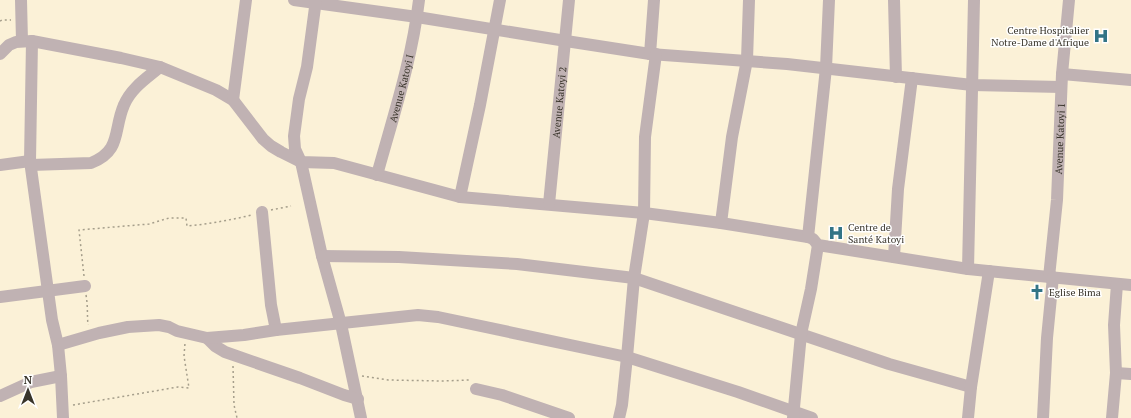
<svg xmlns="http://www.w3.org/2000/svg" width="1131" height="418" font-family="'PT Serif',serif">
<rect width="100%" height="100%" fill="#fbf1d7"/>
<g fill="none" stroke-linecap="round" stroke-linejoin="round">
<g stroke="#a59e8b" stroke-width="1.5" stroke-dasharray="2 3" stroke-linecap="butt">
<polyline points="0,21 2,20 11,20"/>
<polyline points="271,210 291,206"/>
<path d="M84 276 79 230 149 224 169 218H186L187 226C209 224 230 220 252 215"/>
<path d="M86 295C88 306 87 315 88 325"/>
<polyline points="233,366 234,405 237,418"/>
<polyline points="362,376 388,380 443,381 470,380"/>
<polyline points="73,405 178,387 189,388 184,356 185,343"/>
</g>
<g stroke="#c0b2b3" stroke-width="12">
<polyline points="21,0 22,41"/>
<polyline points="294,0 417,17 566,41 650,54 787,64 972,85 1061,87"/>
<polyline points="316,0 307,67 299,99 294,136 295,149 301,162 322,256 341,324 361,418"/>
<polyline points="894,0 896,77"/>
<polyline points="32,41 30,161 52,320 58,345 61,376 63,418"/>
<polyline points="0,54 9,45 16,42 32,41 121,58 160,67 216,90 233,100 263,139 271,146 281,152 301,162 334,163 460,197 644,213 721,223 808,237 813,239 818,245 968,269 1131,285"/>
<polyline points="650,54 654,0"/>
<polyline points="1062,74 1131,80"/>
<polyline points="233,100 246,0"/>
<polyline points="0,165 30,161"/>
<path d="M31 165 91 163C122 151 113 130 124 105 131 88 147 78 160 67"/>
<path id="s1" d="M377 175C393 117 412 60 419 0"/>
<polyline points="460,197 480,105 500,0"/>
<path id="s2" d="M549 204 569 0"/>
<polyline points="262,212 271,305 276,330"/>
<polyline points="721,223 732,137 747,60 749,0"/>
<polyline points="808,237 826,68 829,0"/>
<polyline points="322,256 399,257 517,264 634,278 889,364 971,387"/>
<polyline points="894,257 898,189 912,78"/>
<polyline points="968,269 974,0"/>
<path id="s3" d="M1049 277 1057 200 1062 74 1069 0"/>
<polyline points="0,297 85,286"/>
<polyline points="207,338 215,346 225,352 300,378 344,395 358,399"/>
<polyline points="58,345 99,333 128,327 159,325 169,327 177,331 207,338 244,335 276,330 418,315 438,317 627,357 738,392 812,418"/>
<polyline points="1116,373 1131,374"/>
<polyline points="476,389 502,395 569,418"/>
<polyline points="0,396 31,382 61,376"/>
<polyline points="619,418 622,405 627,357 634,278 644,213 645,137 656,54"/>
<polyline points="793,418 801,334 811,289 818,245"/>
<polyline points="968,418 971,387 989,271"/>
<polyline points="1043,418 1047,338 1053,277"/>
<polyline points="1112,418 1116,373 1114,325 1117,284"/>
</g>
</g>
<defs>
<g id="hospital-bare" transform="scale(1.2)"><path d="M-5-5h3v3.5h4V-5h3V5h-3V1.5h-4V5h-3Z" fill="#327486" stroke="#fff" stroke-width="2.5" paint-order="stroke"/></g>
<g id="church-bare" transform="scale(1.2)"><path d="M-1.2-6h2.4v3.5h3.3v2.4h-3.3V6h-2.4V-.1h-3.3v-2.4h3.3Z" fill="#327486" stroke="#fff" stroke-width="2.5" paint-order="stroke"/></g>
</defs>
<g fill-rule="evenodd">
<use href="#hospital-bare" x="1101" y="36"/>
<use href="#hospital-bare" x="836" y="233"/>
<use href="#church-bare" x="1037" y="292"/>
</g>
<g text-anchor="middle" stroke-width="3" stroke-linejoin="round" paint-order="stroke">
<g font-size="10" fill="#38342a" stroke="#fff" text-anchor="start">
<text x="1089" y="34" text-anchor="end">Centre Hospitalier<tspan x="1089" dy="12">Notre-Dame d'Afrique</tspan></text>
<text x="848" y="231">Centre de<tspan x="848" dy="12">Santé Katoyi</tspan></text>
<text x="1049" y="296">Eglise Bima</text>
</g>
<g font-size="10" fill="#38342a" stroke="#fff">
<text dy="4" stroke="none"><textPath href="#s1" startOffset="90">Avenue Katoyi I</textPath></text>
<text dy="4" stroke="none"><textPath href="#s2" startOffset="102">Avenue Katoyi 2</textPath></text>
<text dy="4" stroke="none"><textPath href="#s3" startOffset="139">Avenue Katoyi 1</textPath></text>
</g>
</g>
<g transform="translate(28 390)" stroke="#ffffff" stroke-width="3" paint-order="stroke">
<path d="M0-3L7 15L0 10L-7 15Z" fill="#38342a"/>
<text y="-6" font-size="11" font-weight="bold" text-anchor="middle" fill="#38342a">N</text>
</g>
</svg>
